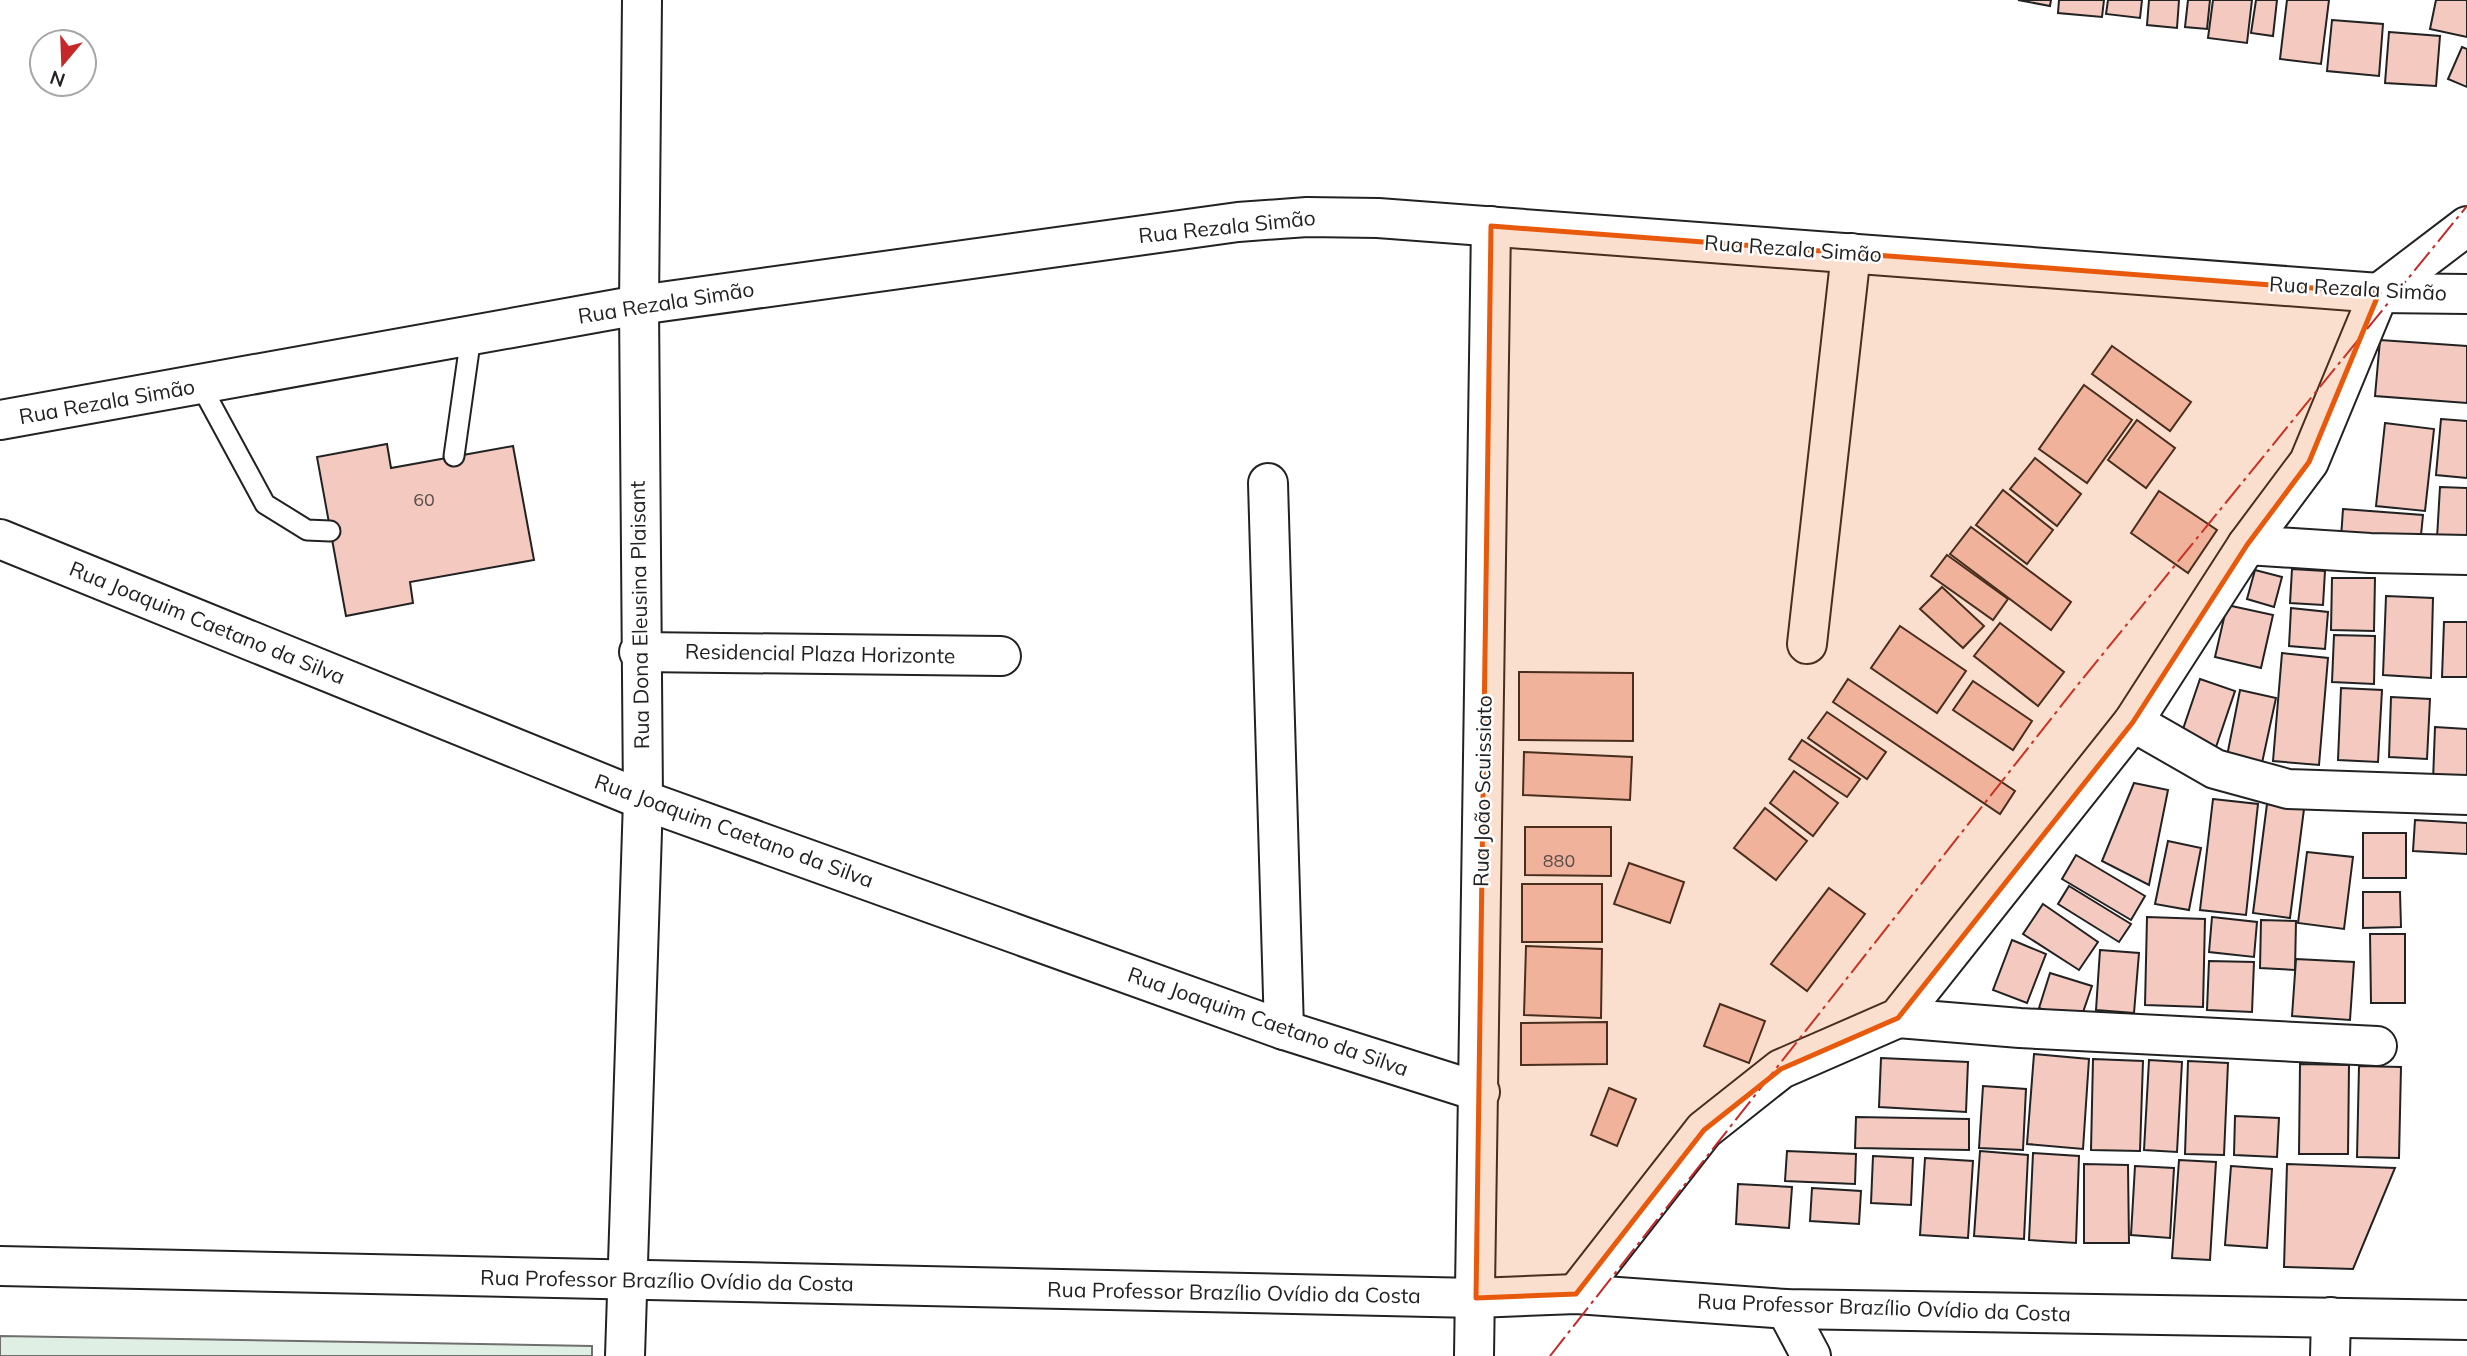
<svg xmlns="http://www.w3.org/2000/svg" width="2467" height="1356" font-family="Mulish,sans-serif">
<rect width="100%" height="100%" fill="#fff"/>
<polygon fill="#e0efe3" stroke="#6f6f6f" stroke-width="2" points="0,1336 592,1346 592,1356 0,1356"/>
<g fill="#f3c9c0" stroke="#222" stroke-width="2">
<polygon points="2018,0 2051,0 2050,6"/>
<polygon points="2059,0 2104,0 2102,17 2058,13"/>
<polygon points="2108,0 2142,0 2140,18 2106,14"/>
<polygon points="2149,0 2179,0 2177,28 2147,25"/>
<polygon points="2188,0 2210,0 2207,29 2185,27"/>
<polygon points="2213,0 2252,0 2247,43 2208,38"/>
<polygon points="2256,0 2277,0 2273,36 2251,33"/>
<polygon points="2287,0 2329,0 2321,64 2280,59"/>
<polygon points="2436,0 2467,0 2467,37 2430,29"/>
<polygon points="2332,20 2383,24 2379,76 2327,71"/>
<polygon points="2389,32 2440,36 2436,86 2385,83"/>
<polygon points="2462,47 2467,49 2467,87 2448,79"/>
<polygon points="2380,340 2467,346 2467,403 2375,396"/>
<polygon points="2112,346 2191,402 2170,431 2092,374"/>
<polygon points="2084,385 2132,420 2087,483 2039,449"/>
<polygon points="2441,419 2467,421 2467,478 2436,475"/>
<polygon points="2137,420 2175,448 2146,488 2108,460"/>
<polygon points="2385,423 2434,429 2425,511 2376,506"/>
<polygon points="387,444 391,468 513,446 534,560 410,582 413,603 346,616 317,457"/>
<polygon points="2035,458 2081,494 2057,526 2010,489"/>
<polygon points="2440,487 2467,488 2467,540 2437,538"/>
<polygon points="2003,490 2053,530 2027,564 1976,525"/>
<polygon points="2159,491 2217,530 2188,573 2131,533"/>
<polygon points="2343,509 2423,515 2420,545 2341,538"/>
<polygon points="1971,527 2071,602 2051,630 1950,554"/>
<polygon points="1947,555 2008,599 1993,620 1931,576"/>
<polygon points="2292,569 2325,571 2323,605 2290,603"/>
<polygon points="2255,570 2282,577 2274,607 2247,599"/>
<polygon points="2332,578 2375,578 2374,631 2331,630"/>
<polygon points="1942,587 1984,626 1963,648 1920,609"/>
<polygon points="2386,596 2433,598 2431,678 2383,675"/>
<polygon points="2227,605 2273,615 2261,668 2215,657"/>
<polygon points="2291,608 2328,612 2325,649 2289,646"/>
<polygon points="2444,622 2467,622 2467,677 2442,677"/>
<polygon points="2000,623 2064,672 2038,706 1974,656"/>
<polygon points="1900,626 1966,671 1937,713 1871,668"/>
<polygon points="2334,635 2375,636 2374,684 2332,682"/>
<polygon points="2282,653 2328,658 2319,765 2273,761"/>
<polygon points="1519,672 1633,673 1633,741 1519,740"/>
<polygon points="1848,679 2015,791 2000,814 1833,702"/>
<polygon points="2200,679 2235,691 2216,747 2181,735"/>
<polygon points="1973,681 2032,721 2013,750 1953,710"/>
<polygon points="2341,688 2382,690 2378,762 2338,760"/>
<polygon points="2240,690 2276,698 2262,763 2227,756"/>
<polygon points="2391,697 2430,699 2427,759 2389,757"/>
<polygon points="1827,712 1886,752 1867,779 1808,738"/>
<polygon points="2435,727 2467,729 2467,783 2433,781"/>
<polygon points="1802,740 1860,779 1847,797 1789,759"/>
<polygon points="1524,752 1632,757 1630,800 1523,795"/>
<polygon points="1794,771 1838,803 1813,836 1770,803"/>
<polygon points="2134,783 2168,790 2149,885 2102,861"/>
<polygon points="2213,799 2258,804 2246,915 2200,910"/>
<polygon points="2267,804 2304,809 2290,918 2253,913"/>
<polygon points="1765,808 1807,841 1776,880 1734,848"/>
<polygon points="2415,820 2467,823 2467,854 2413,851"/>
<polygon points="1525,827 1611,827 1611,876 1525,875"/>
<rect x="2363" y="833" width="43" height="45"/>
<polygon points="2168,841 2201,848 2189,910 2155,904"/>
<polygon points="2307,852 2353,857 2344,929 2298,923"/>
<polygon points="2076,855 2145,896 2131,920 2062,879"/>
<polygon points="1629,863 1684,882 1670,923 1614,904"/>
<rect x="1522" y="884" width="80" height="58"/>
<polygon points="2069,886 2131,924 2119,942 2058,904"/>
<polygon points="1829,888 1865,914 1807,991 1771,964"/>
<polygon points="2363,892 2400,892 2401,927 2363,928"/>
<polygon points="2043,904 2098,942 2079,970 2023,934"/>
<polygon points="2147,917 2205,919 2203,1007 2145,1005"/>
<polygon points="2212,917 2257,922 2254,957 2209,952"/>
<polygon points="2261,920 2296,921 2295,970 2260,968"/>
<polygon points="2370,934 2405,934 2405,1003 2371,1003"/>
<polygon points="2012,940 2046,954 2027,1003 1993,990"/>
<polygon points="1526,946 1602,949 1601,1018 1524,1015"/>
<polygon points="2100,950 2139,953 2134,1013 2096,1010"/>
<polygon points="2296,959 2354,962 2350,1020 2292,1016"/>
<polygon points="2209,961 2254,962 2252,1012 2207,1010"/>
<polygon points="2050,973 2092,986 2080,1021 2039,1008"/>
<polygon points="1720,1004 1765,1021 1749,1063 1704,1046"/>
<polygon points="1607,1022 1607,1064 1521,1065 1521,1023"/>
<polygon points="2034,1054 2089,1059 2083,1149 2027,1144"/>
<polygon points="1881,1058 1968,1062 1966,1112 1879,1107"/>
<polygon points="2093,1059 2143,1061 2140,1151 2091,1150"/>
<polygon points="2149,1060 2182,1062 2177,1152 2144,1150"/>
<polygon points="2188,1061 2228,1063 2224,1155 2185,1154"/>
<polygon points="2300,1064 2349,1065 2348,1154 2299,1154"/>
<polygon points="2359,1066 2401,1067 2399,1158 2357,1157"/>
<polygon points="1983,1086 2026,1089 2023,1150 1979,1148"/>
<polygon points="1609,1088 1636,1099 1617,1146 1591,1135"/>
<polygon points="2235,1116 2279,1118 2277,1157 2234,1155"/>
<polygon points="1856,1117 1969,1119 1969,1150 1855,1148"/>
<polygon points="1787,1151 1856,1154 1855,1184 1785,1181"/>
<polygon points="1980,1151 2028,1155 2024,1239 1974,1236"/>
<polygon points="2033,1153 2079,1156 2076,1243 2029,1240"/>
<polygon points="1873,1156 1913,1158 1911,1205 1871,1203"/>
<polygon points="1925,1158 1973,1161 1968,1238 1920,1235"/>
<polygon points="2179,1160 2216,1162 2210,1260 2172,1258"/>
<polygon points="2084,1164 2128,1165 2129,1243 2084,1243"/>
<polygon points="2287,1164 2395,1168 2353,1269 2284,1267"/>
<polygon points="2135,1166 2174,1168 2170,1238 2131,1235"/>
<polygon points="2231,1166 2272,1169 2267,1248 2225,1245"/>
<polygon points="1738,1184 1792,1187 1789,1228 1736,1224"/>
<polygon points="1812,1188 1861,1191 1859,1224 1810,1221"/>
</g>
<g fill="none" stroke-linecap="round" stroke-linejoin="round">
<g stroke="#222" stroke-width="23">
<g id="service">
<polyline points="201,386 265,504 307,530 330,531"/>
<polyline points="454,456 471,336"/>
</g>
</g>
<g stroke="#222" stroke-width="42">
<g id="minor">
<polyline points="1268,483 1284,1030"/>
<polyline points="0,539 643,800 1284,1030 1480,1092"/>
<polyline points="2247,545 2370,553 2467,555"/>
<polyline points="1807,644 1851,253"/>
<polyline points="639,652 1001,656"/>
<polyline points="2133,722 2215,769 2288,789 2467,795"/>
<polyline points="1898,1018 2020,1028 2377,1046"/>
<polyline points="0,1266 1476,1298 1576,1294 1786,1309 2467,1320"/>
<polyline points="1576,1294 1704,1130 1781,1069 1898,1018 2133,722 2247,545 2309,462 2379,293"/>
<polyline points="1786,1309 1811,1356"/>
<polyline points="625,1356 643,800 639,305 642,0"/>
<polyline points="1474,1356 1491,226"/>
<polyline points="2330,1356 2331,1317"/>
</g>
</g>
<g stroke="#222" stroke-width="42">
<g id="secondary">
<polyline points="2379,293 2467,226"/>
<polyline points="0,420 639,305 1238,222 1307,217 1378,218 2379,293 2467,294"/>
</g>
</g>
<use href="#service" stroke="#fff" stroke-width="19"/>
<use href="#minor" stroke="#fff" stroke-width="38"/>
<use href="#secondary" stroke="#fff" stroke-width="38"/>
<polyline stroke="#c62828" stroke-width="2" stroke-dasharray="24 5 3.5 5" stroke-linecap="butt" points="1550,1356 2076,687 2467,206"/>
</g>
<path fill="#e8590c" fill-opacity="0.2" stroke="#e8590c" stroke-width="5" stroke-linejoin="round" d="M1491 226 2379 293 2309 462 2247 545 2133 722 1898 1018 1781 1069 1704 1130 1576 1294 1476 1298Z"/>
<g text-anchor="middle" stroke-width="5" stroke-linejoin="round" paint-order="stroke">
<g font-size="18" fill="#564c4a">
<text x="424" y="506">60</text>
<text x="1559" y="867">880</text>
</g>
<g font-size="21" fill="#222" stroke="#fff">
<text transform="translate(1227 227) rotate(-6)" y="7">Rua Rezala Simão</text>
<text transform="translate(1793 249) rotate(4)" y="7">Rua Rezala Simão</text>
<text transform="translate(2358 289) rotate(3)" y="7">Rua Rezala Simão</text>
<text transform="translate(666 303) rotate(-9)" y="7">Rua Rezala Simão</text>
<text transform="translate(107 402) rotate(-10)" y="7">Rua Rezala Simão</text>
<text transform="translate(640 615) rotate(-91)" y="7">Rua Dona Eleusina Plaisant</text>
<text transform="translate(207 623) rotate(22)" y="7">Rua Joaquim Caetano da Silva</text>
<text transform="translate(820 654) rotate(1)" y="7">Residencial Plaza Horizonte</text>
<text transform="translate(1483 791) rotate(-89)" y="7">Rua João Scuissiato</text>
<text transform="translate(734 831) rotate(20)" y="7">Rua Joaquim Caetano da Silva</text>
<text transform="translate(1268 1022) rotate(19)" y="7">Rua Joaquim Caetano da Silva</text>
<text transform="translate(667 1281) rotate(1)" y="7">Rua Professor Brazílio Ovídio da Costa</text>
<text transform="translate(1234 1293) rotate(1)" y="7">Rua Professor Brazílio Ovídio da Costa</text>
<text transform="translate(1884 1308) rotate(2)" y="7">Rua Professor Brazílio Ovídio da Costa</text>
</g>
</g>
<g transform="translate(63 63) rotate(199)"><circle r="33" fill="#ffffff" stroke="#a7a7a7" stroke-width="2"/>
<path d="M0-5L12 26L0 18L-12 26Z" fill="#c62828"/>
<text y="-10" font-size="19" font-weight="bold" text-anchor="middle" fill="#222222">N</text>
</g>
</svg>
